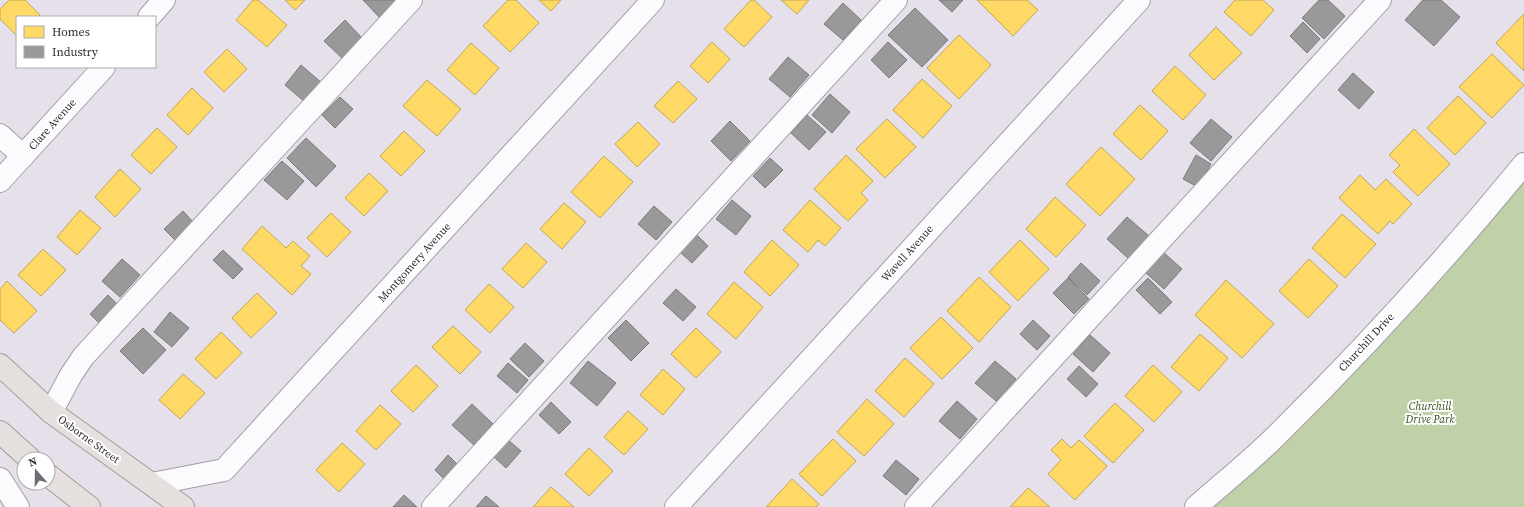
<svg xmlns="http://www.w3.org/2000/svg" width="1524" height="507" font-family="'Source Serif 4',serif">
<rect width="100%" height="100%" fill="#e5e0ea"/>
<polygon fill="#c0d1aa" points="1524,164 1524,507 1196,507"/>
<g fill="#ffd966" stroke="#c1a657">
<polygon points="9,0 25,0 40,15 38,17 17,17 17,36 0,19 0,9"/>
<polygon points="253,0 258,0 287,25 267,47 236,20"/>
<polygon points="285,0 305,0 295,10"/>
<polygon points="508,0 516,0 539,23 510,52 483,26"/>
<polygon points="539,0 561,0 551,11"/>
<polygon points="751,0 754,0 772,17 744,47 724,29"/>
<polygon points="781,0 809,0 797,14"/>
<polygon points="977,0 1027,0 1038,10 1013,36"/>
<polygon points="1235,0 1263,0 1274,10 1251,36 1224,12"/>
<polygon points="1524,14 1524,71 1496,43"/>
<polygon points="1216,27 1242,53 1214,80 1189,55"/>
<polygon points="959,35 991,65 959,99 927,68"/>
<polygon points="712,42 730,59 708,83 690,66"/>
<polygon points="471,43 499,68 475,95 447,70"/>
<polygon points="227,49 247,69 224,92 204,72"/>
<polygon points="1492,54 1524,85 1492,118 1459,87"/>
<polygon points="1175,66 1206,95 1183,120 1152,91"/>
<polygon points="922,79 952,106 923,138 893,110"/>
<polygon points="427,80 461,109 437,136 403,106"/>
<polygon points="678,81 697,99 673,123 654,106"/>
<polygon points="192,88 213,108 188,135 167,115"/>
<polygon points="1458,96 1486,123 1455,155 1427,128"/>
<polygon points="1140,105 1168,131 1141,160 1113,134"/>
<polygon points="887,119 916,147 885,178 856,149"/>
<polygon points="638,122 660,144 637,167 615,144"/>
<polygon points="157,128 177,147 151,174 131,155"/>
<polygon points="1414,129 1450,164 1418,196 1393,172 1400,165 1389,155"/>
<polygon points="404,131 425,151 401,176 380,156"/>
<polygon points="1101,147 1135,179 1100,216 1066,184"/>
<polygon points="846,155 873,181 861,193 868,200 848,221 814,189"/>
<polygon points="604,156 633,182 600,218 571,192"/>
<polygon points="120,169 141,189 115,217 95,197"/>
<polygon points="369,173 388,191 364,216 345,198"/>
<polygon points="1360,175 1375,190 1386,179 1412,204 1393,224 1390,221 1378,234 1339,198"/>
<polygon points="1055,197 1086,225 1056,257 1026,229"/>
<polygon points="810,200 841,228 825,246 818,240 808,252 783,230"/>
<polygon points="564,203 586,222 562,249 540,229"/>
<polygon points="80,210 101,228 77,255 57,237"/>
<polygon points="331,213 351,232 327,257 307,238"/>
<polygon points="1342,214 1376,244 1345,278 1312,248"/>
<polygon points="262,226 286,248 293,241 310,256 301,266 311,274 292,295 242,249"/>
<polygon points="772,240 799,265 770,296 744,272"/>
<polygon points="1020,240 1049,269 1018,301 989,272"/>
<polygon points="526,243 547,262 523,288 502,269"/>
<polygon points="43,249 66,270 41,296 18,275"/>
<polygon points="1309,259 1338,286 1308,318 1279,291"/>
<polygon points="979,277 1011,307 979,342 947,311"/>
<polygon points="1226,280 1274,324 1242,358 1195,315"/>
<polygon points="7,281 37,311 14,333 0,320 0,289"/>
<polygon points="734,282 763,307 736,339 707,314"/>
<polygon points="489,284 514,307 490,333 465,310"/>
<polygon points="257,293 277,313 251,338 232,318"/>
<polygon points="941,317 973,348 942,379 910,348"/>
<polygon points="453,326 481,352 460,374 432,347"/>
<polygon points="696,328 721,352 696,378 671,354"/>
<polygon points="221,332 242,353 216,379 195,359"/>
<polygon points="1200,334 1228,358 1199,391 1171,367"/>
<polygon points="905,358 934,384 904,417 875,391"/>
<polygon points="416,365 438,386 413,412 391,391"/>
<polygon points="1153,365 1182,392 1154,422 1125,396"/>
<polygon points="663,369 685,389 663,415 640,395"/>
<polygon points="183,374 205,393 180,419 159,400"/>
<polygon points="867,399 894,424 864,456 837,432"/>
<polygon points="1115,403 1144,430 1113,463 1084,436"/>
<polygon points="380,405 401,424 376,450 356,431"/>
<polygon points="628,411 648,429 624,455 604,437"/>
<polygon points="833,439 856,461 822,496 799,474"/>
<polygon points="1062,439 1071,448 1079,440 1107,466 1075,500 1048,474 1061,460 1051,450"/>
<polygon points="342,443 365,464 339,492 316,470"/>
<polygon points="589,448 613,471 589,496 565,474"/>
<polygon points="792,479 819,504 816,507 766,507"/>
<polygon points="551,487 574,507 533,507"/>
<polygon points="1028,488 1050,507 1010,507"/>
</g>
<g fill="#999" stroke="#7a797b">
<polygon points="363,0 398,0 382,20"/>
<polygon points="939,0 963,0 952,12"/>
<polygon points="1319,0 1328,0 1345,16 1324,39 1302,18"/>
<polygon points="1423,0 1441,0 1460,17 1434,46 1405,20"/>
<polygon points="843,3 861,20 843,40 824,24"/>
<polygon points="915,8 948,40 922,67 888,35"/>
<polygon points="345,20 362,38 342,58 324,41"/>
<polygon points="1303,22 1320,39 1307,53 1290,36"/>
<polygon points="888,42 907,60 889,78 871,60"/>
<polygon points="788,57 809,75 790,97 769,79"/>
<polygon points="301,65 323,84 306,103 285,85"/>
<polygon points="1353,73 1374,92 1359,109 1338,90"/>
<polygon points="830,94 850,112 832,133 812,115"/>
<polygon points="340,97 353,109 335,128 322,115"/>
<polygon points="807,115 826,132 809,150 791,133"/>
<polygon points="1211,119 1232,137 1211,161 1190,143"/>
<polygon points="730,121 750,141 731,161 711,141"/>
<polygon points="306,138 336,166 316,187 287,158"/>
<polygon points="1196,155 1211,164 1198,187 1183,179"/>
<polygon points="770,158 783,170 765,188 753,176"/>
<polygon points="282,161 304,181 287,200 264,180"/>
<polygon points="732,200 751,216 736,235 716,219"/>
<polygon points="654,206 672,222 656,240 638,224"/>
<polygon points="183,211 195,224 177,242 164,229"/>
<polygon points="1127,217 1149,236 1129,259 1107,239"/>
<polygon points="697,235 708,246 692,263 680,252"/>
<polygon points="223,250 243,269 233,279 213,260"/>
<polygon points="1163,252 1182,269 1164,289 1145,272"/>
<polygon points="122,259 140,275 120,297 102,281"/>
<polygon points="1081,263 1100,281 1087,295 1068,277"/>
<polygon points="1068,278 1089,299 1074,314 1053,293"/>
<polygon points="1148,278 1172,302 1160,314 1136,290"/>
<polygon points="676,289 696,307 683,321 663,303"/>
<polygon points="108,295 120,307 101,325 90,314"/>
<polygon points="170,312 189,328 172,347 154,332"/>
<polygon points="626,320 649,343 631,361 608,338"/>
<polygon points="1033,320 1050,336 1037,350 1020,334"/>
<polygon points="143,328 166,350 143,374 120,351"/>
<polygon points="1090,335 1110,353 1093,372 1073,354"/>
<polygon points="525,343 544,361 529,377 510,359"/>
<polygon points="588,361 616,383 597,406 570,383"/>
<polygon points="995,361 1016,379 996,401 975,383"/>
<polygon points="508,363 528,380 517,393 497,376"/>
<polygon points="1079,366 1098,384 1086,397 1067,379"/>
<polygon points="957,401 977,419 960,439 939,421"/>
<polygon points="551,402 571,422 559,434 539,415"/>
<polygon points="472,404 493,424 474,445 452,425"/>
<polygon points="508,440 521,451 506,468 493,456"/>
<polygon points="448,455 459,466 446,481 435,470"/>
<polygon points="896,460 919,479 906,495 883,476"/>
<polygon points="404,495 417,507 393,507"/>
<polygon points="486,496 499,507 476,507"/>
</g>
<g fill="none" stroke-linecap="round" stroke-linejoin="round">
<g stroke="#a29fa6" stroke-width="24">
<g id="minor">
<polyline points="149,17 164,0"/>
<polyline points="0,135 23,156"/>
<polyline points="0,181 104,67"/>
<polyline points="51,412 71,375 83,357 411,0"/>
<polyline points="0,479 18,507"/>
<polyline points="152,484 224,470 653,0"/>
<polyline points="433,507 896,0"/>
<polyline points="676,507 1139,0"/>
<polyline points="916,507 1380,0"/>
<path d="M1196 507C1223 483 1252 460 1277 435 1364 349 1447 258 1524 164"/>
</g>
</g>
<g stroke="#a59b9a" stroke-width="24">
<g id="major">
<polyline points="0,365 51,412 183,507"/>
<polyline points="0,432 30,459"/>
<polyline points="48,475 89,507"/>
</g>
</g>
<use href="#minor" stroke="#fbfafc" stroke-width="22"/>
<use href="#major" stroke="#e5e0dd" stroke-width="22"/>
</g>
<g text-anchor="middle" stroke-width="4" stroke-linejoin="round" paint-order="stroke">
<g font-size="11" fill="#312e34" stroke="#fff">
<text transform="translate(52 124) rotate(-48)" y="4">Clare Avenue</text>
<text transform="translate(907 253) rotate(-48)" y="4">Wavell Avenue</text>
<text transform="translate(414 262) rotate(-48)" y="4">Montgomery Avenue</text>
<text transform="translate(1366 342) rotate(-47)" y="4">Churchill Drive</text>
<text transform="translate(89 439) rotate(36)" y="4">Osborne Street</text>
</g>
<g font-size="11" font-style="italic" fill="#354b12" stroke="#fff">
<text x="1430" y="410">Churchill<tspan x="1430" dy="13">Drive Park</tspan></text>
</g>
</g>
<rect x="16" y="16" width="140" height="52" fill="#ffffff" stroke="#adabae"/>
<rect x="24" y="26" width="20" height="12" fill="#ffd966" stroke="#adabae"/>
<text x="52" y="36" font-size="12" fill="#312e34">Homes</text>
<rect x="24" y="46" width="20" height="12" fill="#999999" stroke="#adabae"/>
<text x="52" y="56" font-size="12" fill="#312e34">Industry</text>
<g transform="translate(36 471) rotate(340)"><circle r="19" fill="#ffffff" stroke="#adabae"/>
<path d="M0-3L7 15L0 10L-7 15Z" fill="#706c74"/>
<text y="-6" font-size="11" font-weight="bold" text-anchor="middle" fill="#312e34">N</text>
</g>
</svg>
